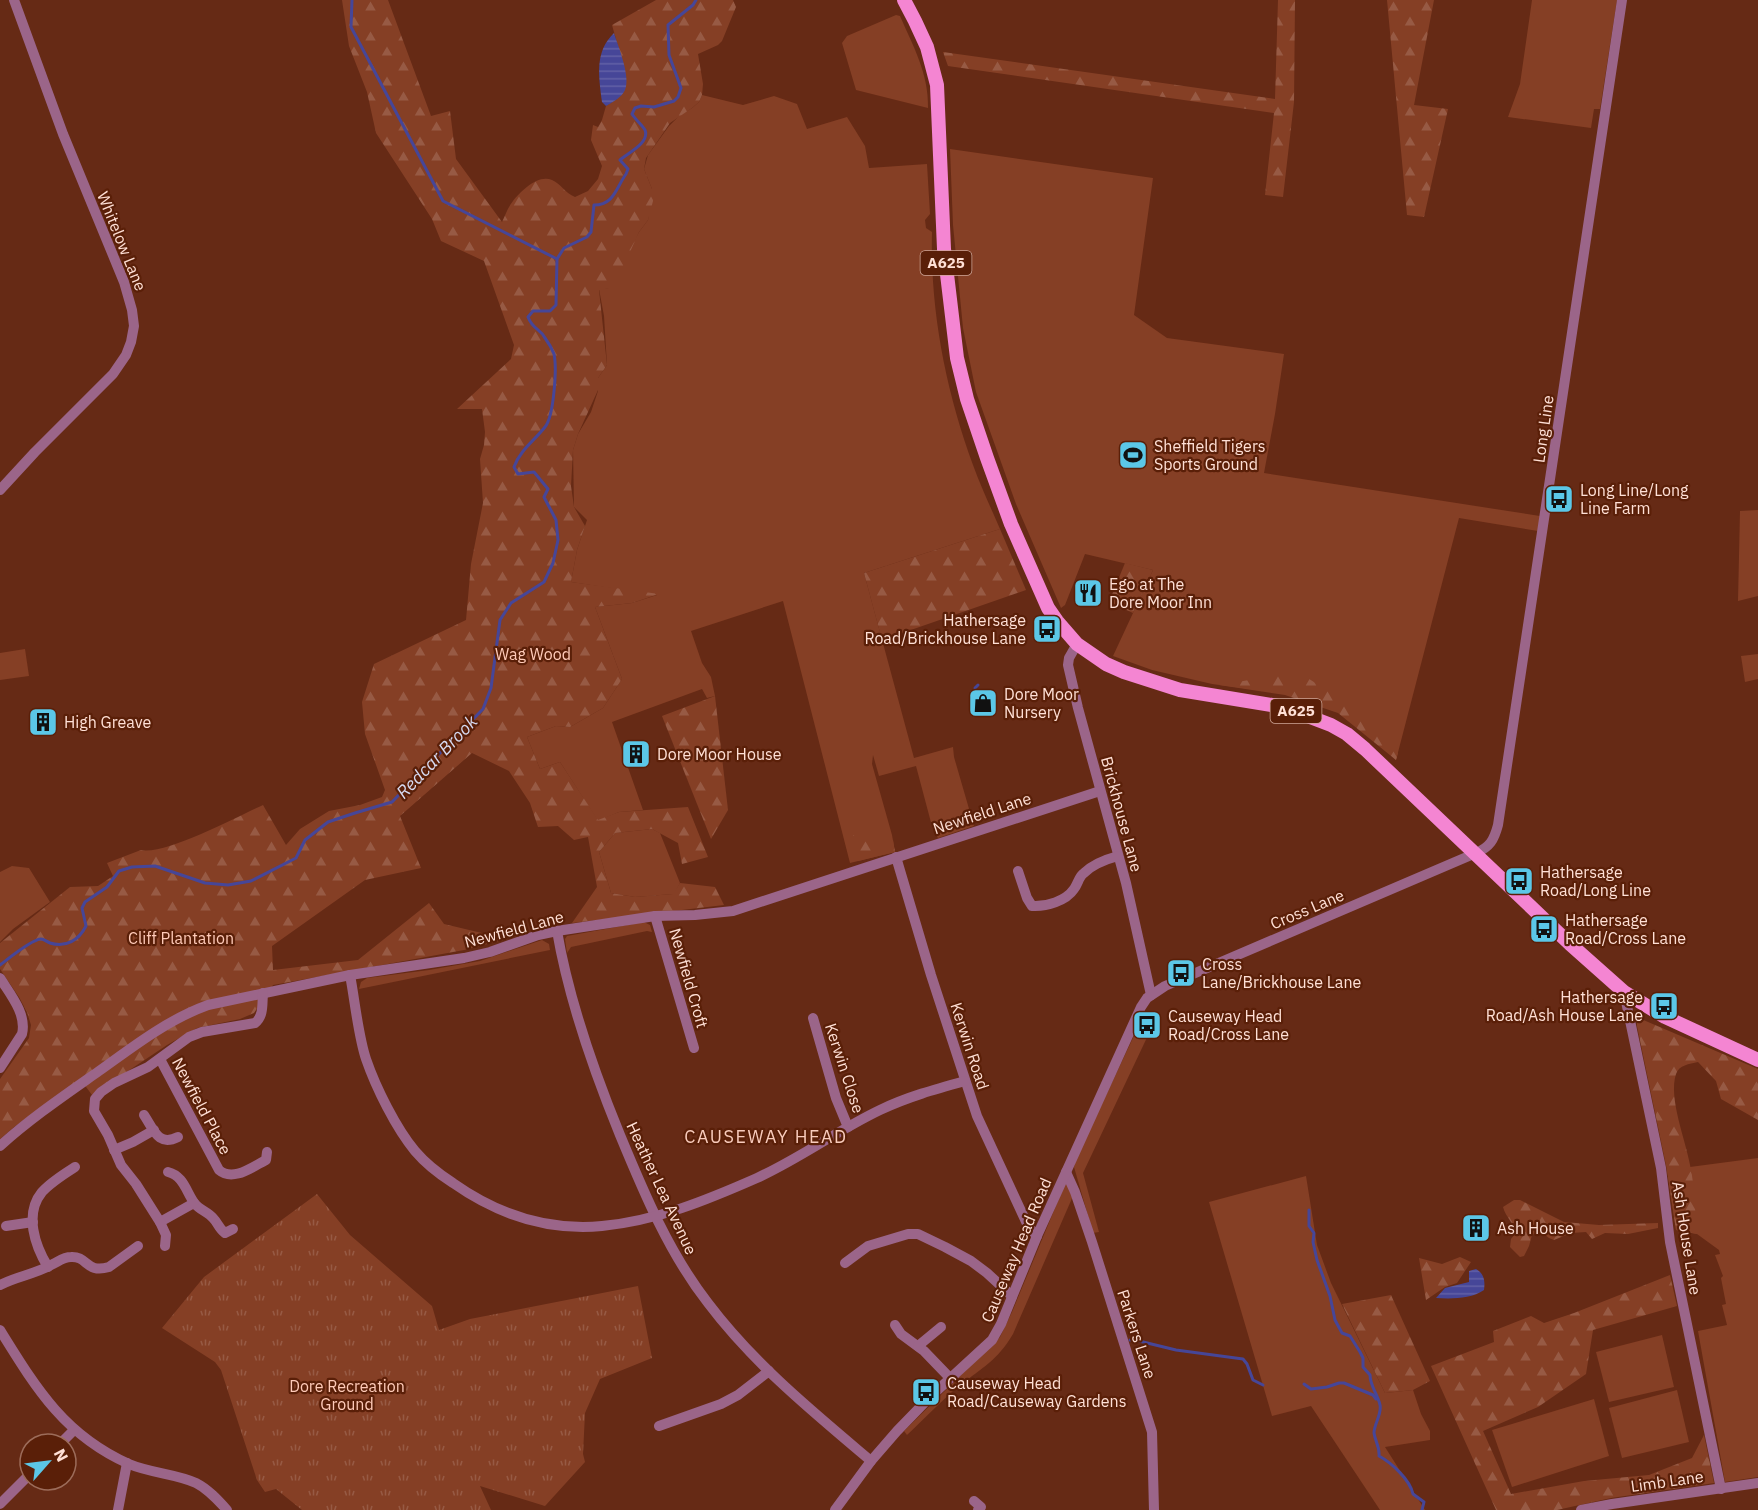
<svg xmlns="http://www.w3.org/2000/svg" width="1758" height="1510" font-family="'IBM Plex Sans',sans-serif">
<defs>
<pattern id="forest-firs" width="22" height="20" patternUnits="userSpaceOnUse" patternTransform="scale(1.5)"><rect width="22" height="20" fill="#853f25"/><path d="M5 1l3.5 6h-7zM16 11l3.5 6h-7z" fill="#975a44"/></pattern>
<pattern id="park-tufts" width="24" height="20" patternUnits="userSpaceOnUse" patternTransform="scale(1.5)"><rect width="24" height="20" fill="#853f25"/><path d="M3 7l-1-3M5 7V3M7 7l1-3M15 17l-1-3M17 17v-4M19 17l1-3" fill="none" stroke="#975a44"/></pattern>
<pattern id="water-rules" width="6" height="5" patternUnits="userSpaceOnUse" patternTransform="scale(1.5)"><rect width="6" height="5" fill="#464698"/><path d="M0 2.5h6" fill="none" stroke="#6260a6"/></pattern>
</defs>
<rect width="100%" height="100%" fill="#662a15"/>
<g fill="#853f25">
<polygon points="1532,0 1617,0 1600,109 1594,109 1591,128 1508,117 1520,84"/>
<path d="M896 15 900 16C913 46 929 74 928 108L856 90 842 43 847 36Z"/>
<path d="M702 95 743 105 774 96 797 104 807 129 847 117 865 146 869 168 927 164 930 214 925 220 926 228 932 232C930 311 946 391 973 465 981 487 991 508 1000 529L864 573 914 758 953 747 954 757 974 826 938 838 933 830 916 766 879 776 873 755 872 764 892 835 895 852 850 863 783 601 691 631 702 663 711 677 715 696 707 698 702 689 612 722 643 810 619 812 598 821 560 762 540 769 527 737 556 726 570 727 603 708 622 679 595 607 632 603 657 595 571 582 577 550 587 520 574 507 573 450 578 434 591 412 598 391V378L607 365 604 316 599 289 609 288 639 232 648 220 652 189 644 169 648 155 669 126 679 116 692 108 699 102Z"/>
<polygon points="950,149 1153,178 1134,315 1167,338 1284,354 1275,414 1264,473 1540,516 1538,531 1459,518 1396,760 1348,709 1338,701 1212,684 1152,670 1113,656 1153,570 1085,554 1065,605 1061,608 1016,504 976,392 963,328 953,225"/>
<polygon points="1758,510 1758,596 1738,601 1740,511"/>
<polygon points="25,649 29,676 0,680 0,653"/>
<polygon points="1758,654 1758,679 1745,682 1741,656"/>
<polygon points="652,829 660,833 680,883 674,894 635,897 611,893 599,852 615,833"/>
<polygon points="12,866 29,868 50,902 13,929 0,942 0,872"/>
<polygon points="644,922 650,925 652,932 647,931 571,947 567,953 565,939 567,936"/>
<polygon points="542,940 549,944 550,950 359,989 361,982 367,978 429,970 480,961"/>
<polygon points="1140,1023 1151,1029 1083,1173 1099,1232 1093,1233 1074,1167 1076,1159"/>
<polygon points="1758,1158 1758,1477 1725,1482 1698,1331 1727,1325 1722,1305 1726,1304 1721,1278 1723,1276 1715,1255 1720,1254 1719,1250 1697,1234 1676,1230 1667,1170"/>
<polygon points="1306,1176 1317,1245 1331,1283 1385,1393 1413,1390 1421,1414 1430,1431 1430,1440 1385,1447 1425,1510 1380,1510 1311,1406 1272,1416 1209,1202"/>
<path d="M1065 1184H1068L1073 1196 1013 1334C997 1361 983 1367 959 1386 941 1401 924 1419 907 1435L904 1431 1000 1337 1012 1312Z"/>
<polygon points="1662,1335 1674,1387 1609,1402 1596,1352"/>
<polygon points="1677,1390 1689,1442 1622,1458 1609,1408"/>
<polygon points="1594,1399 1609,1456 1512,1487 1492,1430"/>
</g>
<g fill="url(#forest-firs)">
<path d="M342 0H388L431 116 450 111 456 159 502 222C505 216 508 207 513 201 521 191 538 174 552 180 561 184 565 193 575 197L588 191 598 179 602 166 591 140 593 125 598 127 602 120 606 106 617 99 623 64 612 25 656 0H733L736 7 722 41 718 45 698 54 703 84 702 95 699 102 692 108 670 123 646 158 644 169 652 189 653 201 648 220 639 232 616 283 610 288 599 290 607 365 598 378V390L578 434 573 450 571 486 574 507 585 526 577 550 571 582 659 594 632 603 595 607 622 679 603 708 570 727 556 726 527 737 540 769 560 762 598 820 619 812 688 807 708 857 682 864 678 843 652 829 615 833 599 852 611 893 635 897 673 894 680 883 715 887 724 905 572 923 597 887 588 837 574 840 558 826 538 827 530 803 509 771 472 753 400 816 421 868 365 880 272 946 273 970 358 960 429 903 444 924 507 939 464 950 273 985 254 1013 240 1019 197 1028 167 1045 92 1095 81 1080 14 1127 0 1139V1079L29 1038 31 1025 27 1012 19 997 0 969V943L70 887 98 886 113 876 107 863 141 850C164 856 239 816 263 805L286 845 300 829 329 811 360 805 382 797 385 790 365 734 362 702 374 664 466 620 471 564 483 503 480 459 484 445 485 432 482 409H457L511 359 514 345 484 261 441 241 432 219 376 133 367 92 349 46Z"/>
<polygon points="1278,0 1295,0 1294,102 1283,197 1265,195 1274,113 948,66 943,52 1275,99"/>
<polygon points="1387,0 1434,0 1414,105 1448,109 1424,217 1407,215"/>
<polygon points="1000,529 1026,590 882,640 864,573"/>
<polygon points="1125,563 1153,570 1133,613 1109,602"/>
<polygon points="1279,675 1306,677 1355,708 1398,753 1396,760 1338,713 1285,695 1219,685"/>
<polygon points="715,696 728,810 711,839 662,716"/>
<polygon points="853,835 866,839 893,840 895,852 858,861"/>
<path d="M1641 1019 1758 1069V1120L1721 1099 1716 1081 1698 1062C1689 1064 1679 1065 1676 1074 1668 1098 1686 1141 1690 1165 1695 1187 1695 1212 1697 1234L1676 1230 1667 1170 1637 1026V1022Z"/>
<path d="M1514 1200H1520L1564 1222 1599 1225 1658 1223V1228L1628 1234 1605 1233 1592 1239 1586 1232 1571 1233 1554 1240 1549 1238 1540 1231 1532 1235 1529 1246 1524 1256 1520 1257 1510 1247 1511 1239 1515 1234C1513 1220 1506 1218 1503 1207Z"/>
<polygon points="1460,1257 1471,1262 1457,1283 1445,1287 1426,1300 1419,1258 1442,1264"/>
<polygon points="1670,1275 1677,1306 1593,1330 1586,1374 1538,1407 1483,1431 1511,1494 1584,1481 1649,1475 1692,1458 1704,1435 1714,1483 1611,1498 1557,1510 1496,1510 1431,1366 1494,1342 1493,1331 1531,1316 1544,1323 1574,1313"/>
<polygon points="1391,1295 1430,1381 1413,1390 1385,1393 1342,1304"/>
</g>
<polygon fill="url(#park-tufts)" points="317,1194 350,1235 432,1306 439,1330 470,1319 638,1286 652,1358 600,1379 585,1413 583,1454 585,1462 545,1506 480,1486 491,1510 302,1510 276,1489 265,1492 257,1480 221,1370 215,1362 162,1328 204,1277"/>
<g fill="url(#water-rules)">
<path d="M614 33C618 46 631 77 625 90 622 97 613 102 606 106L602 102C599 77 594 52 614 33Z"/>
<path d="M1476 1269C1485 1274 1485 1282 1484 1290 1471 1299 1451 1299 1436 1298L1445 1288 1469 1282V1271Z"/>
</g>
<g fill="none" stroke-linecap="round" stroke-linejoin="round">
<g stroke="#464698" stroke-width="3">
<polyline points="352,0 351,27 443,201 557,259"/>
<polyline points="975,688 978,685"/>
<path d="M975 690C977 699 971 703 976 712"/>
<path d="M0 965C8 959 32 939 41 939 44 939 47 942 50 943 66 948 79 940 86 926L82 908 85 902 107 887 119 871 132 867 155 866 205 883 228 885 251 881 296 858 305 840 328 822 355 813 392 802 483 709 491 688 500 620 511 603 544 582 553 563 558 540 556 520 544 497 548 489 534 472 518 474 514 467C520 450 535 440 545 427 554 416 557 368 554 354 552 349 548 342 545 338 540 328 533 330 528 317L533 311H550L556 305 557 259 564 248 587 237 591 232 594 205C614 205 616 188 626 174L628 169 620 160C628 153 650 143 645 130 642 125 635 119 632 114L635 108 641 106 654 107 674 101 678 97 681 88 669 55 668 25 693 5 696 0"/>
<path d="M1309 1210V1226L1314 1233 1313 1242 1317 1260 1330 1296 1335 1320 1342 1333 1350 1336 1360 1352 1363 1358V1367L1370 1375C1370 1386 1378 1395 1380 1405 1382 1414 1374 1424 1374 1433 1375 1441 1380 1447 1379 1456 1392 1463 1410 1480 1413 1494L1424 1502 1422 1510"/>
<polyline points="1130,1340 1135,1340 1176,1350 1243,1359 1247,1364 1253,1380 1263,1385"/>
<polyline points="1304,1384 1311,1389 1327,1387 1339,1383 1344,1383 1373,1395 1376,1399"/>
</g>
<g stroke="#9b6589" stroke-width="10">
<polyline points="0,490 35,452 113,374 126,355 131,342 134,326 132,310 124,282 63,134 14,0"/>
<polyline points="1077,644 1069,658 1068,665 1078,708 1126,883 1151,995"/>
<polyline points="896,857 931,975 977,1116 1028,1226 1037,1236"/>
<path d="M1018 871 1027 898 1032 906C1046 907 1066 901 1074 889 1078 884 1079 876 1084 873 1092 865 1107 859 1118 856"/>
<polyline points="655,916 694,1048"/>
<path d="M557 931C569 1001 593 1069 620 1135 644 1193 669 1253 708 1303 754 1364 813 1412 871 1461"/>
<path d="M350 975C355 1001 358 1035 366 1059 376 1088 396 1128 415 1151 426 1164 439 1174 453 1183 497 1214 547 1231 602 1226 656 1221 707 1200 757 1178 799 1159 838 1130 880 1110 907 1097 936 1089 965 1081"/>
<path d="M0 978C10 994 27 1014 22 1034L0 1068"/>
<polyline points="1624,992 1661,1168 1670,1242 1721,1489"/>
<polyline points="813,1018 836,1098 848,1127"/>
<path d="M160 1059 219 1170C233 1182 252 1167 266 1160L267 1152"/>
<path d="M144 1115C154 1130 158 1147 178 1137"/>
<path d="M0 1146C31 1118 65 1095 99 1071 134 1046 167 1020 208 1005L350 975 464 958 490 952 538 935 557 931 655 916 695 915 733 911 1100 791"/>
<polyline points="114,1150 133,1142 154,1130"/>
<path d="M168 1172C184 1176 186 1192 195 1204 200 1210 208 1212 213 1218 218 1223 219 1229 225 1233L233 1229"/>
<polyline points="1066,1172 1075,1192 1092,1242 1152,1432 1154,1510"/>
<polyline points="160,1222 194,1203"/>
<polyline points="6,1226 33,1222"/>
<path d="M165 1246 166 1235 160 1222 136 1184 121 1165 108 1135 94 1111 95 1099 101 1092 114 1083 148 1067 189 1037 202 1032 255 1023C264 1016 262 1004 263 993"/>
<polyline points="845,1263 868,1246 908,1234 918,1234 945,1247 971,1261 987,1273 1012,1296"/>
<path d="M48 1267C35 1246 24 1214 42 1192 51 1182 64 1174 75 1167"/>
<path d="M0 1285C17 1276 36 1274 53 1264 59 1261 64 1257 71 1257 88 1256 86 1274 109 1267L138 1246"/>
<polyline points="895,1325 901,1334 924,1351 950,1378"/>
<path d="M0 1330C36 1388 64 1435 129 1464 150 1473 177 1474 196 1483 208 1489 218 1500 227 1510"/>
<polyline points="918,1346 941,1327"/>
<polyline points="659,1426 721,1404 738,1395 769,1371"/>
<polyline points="60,1444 74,1430"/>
<polyline points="974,1501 981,1507 978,1510"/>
<polyline points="0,1504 30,1474"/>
<polyline points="118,1510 127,1463"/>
<path d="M835 1510 871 1461 897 1431 930 1397 992 1340 1001 1324 1037 1236 1141 1007 1147 998 1165 986 1476 853C1490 847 1494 840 1498 825L1622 0"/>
<polyline points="1581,1510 1612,1504 1758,1483"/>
</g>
<polyline stroke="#f485d2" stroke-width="14" points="904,0 915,21 927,47 937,85 944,249 957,358 967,399 987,458 1011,524 1048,608 1057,621 1077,644 1106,664 1124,672 1180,690 1284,707 1331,725 1347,734 1365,749 1570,944 1624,992 1665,1017 1758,1060"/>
</g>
<defs>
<g id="stadium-square" transform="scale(1.5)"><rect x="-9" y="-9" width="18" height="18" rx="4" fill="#5bc7e7" stroke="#5a1f08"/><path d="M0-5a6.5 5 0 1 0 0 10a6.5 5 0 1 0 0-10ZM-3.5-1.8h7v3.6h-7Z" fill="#111"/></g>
<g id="bus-square" transform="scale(1.5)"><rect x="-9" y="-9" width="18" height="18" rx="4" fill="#5bc7e7" stroke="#5a1f08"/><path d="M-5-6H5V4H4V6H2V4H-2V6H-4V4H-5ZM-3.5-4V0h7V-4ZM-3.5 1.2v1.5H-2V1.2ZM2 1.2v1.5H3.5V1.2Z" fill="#111"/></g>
<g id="restaurant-square" transform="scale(1.5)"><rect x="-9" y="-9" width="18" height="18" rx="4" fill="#5bc7e7" stroke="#5a1f08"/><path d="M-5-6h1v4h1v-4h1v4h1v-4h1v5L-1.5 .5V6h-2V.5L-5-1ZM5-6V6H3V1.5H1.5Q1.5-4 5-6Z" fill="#111"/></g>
<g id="shop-square" transform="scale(1.5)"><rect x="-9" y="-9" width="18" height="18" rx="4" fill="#5bc7e7" stroke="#5a1f08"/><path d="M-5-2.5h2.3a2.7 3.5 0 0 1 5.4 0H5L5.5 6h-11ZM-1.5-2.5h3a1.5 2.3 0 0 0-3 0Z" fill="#111"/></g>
<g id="building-square" transform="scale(1.5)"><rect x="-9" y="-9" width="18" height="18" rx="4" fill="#5bc7e7" stroke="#5a1f08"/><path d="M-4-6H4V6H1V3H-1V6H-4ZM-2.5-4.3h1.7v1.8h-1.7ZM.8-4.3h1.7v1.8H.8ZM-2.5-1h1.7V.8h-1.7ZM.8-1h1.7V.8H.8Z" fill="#111"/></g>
</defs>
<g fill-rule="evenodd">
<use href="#stadium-square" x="1133" y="455"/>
<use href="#bus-square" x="1559" y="499"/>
<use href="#restaurant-square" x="1088" y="593"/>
<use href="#bus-square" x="1047" y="629"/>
<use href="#shop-square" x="983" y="703"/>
<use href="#building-square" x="43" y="722"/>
<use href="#building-square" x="636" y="754"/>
<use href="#bus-square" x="1519" y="881"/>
<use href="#bus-square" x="1544" y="929"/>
<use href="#bus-square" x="1181" y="973"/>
<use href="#bus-square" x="1664" y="1006"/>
<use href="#bus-square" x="1147" y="1025"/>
<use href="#building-square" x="1476" y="1228"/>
<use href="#bus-square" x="926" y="1392"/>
</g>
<g text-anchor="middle" stroke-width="4.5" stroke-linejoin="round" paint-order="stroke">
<g fill="#5a1f08" stroke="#cea698" stroke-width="1.5">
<rect x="920.5" y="251" width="51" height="24" rx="4.5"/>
<rect x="1270.5" y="699" width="51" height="24" rx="4.5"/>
</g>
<g font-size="15" font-weight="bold" fill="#ffe0d6">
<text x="946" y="268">A625</text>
<text x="1296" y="716">A625</text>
</g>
<g font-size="16" fill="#ffe0d6" stroke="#5a1f08">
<text transform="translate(122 241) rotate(68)" y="6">Whitelow Lane</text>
<text transform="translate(1543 429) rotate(-82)" y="6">Long Line</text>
<text transform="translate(982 813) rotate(-18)" y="6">Newfield Lane</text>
<text transform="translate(1122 814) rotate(75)" y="6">Brickhouse Lane</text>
<text transform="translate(1307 909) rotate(-23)" y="6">Cross Lane</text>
<text transform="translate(514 929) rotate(-15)" y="6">Newfield Lane</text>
<text transform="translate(689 978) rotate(74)" y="6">Newfield Croft</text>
<text transform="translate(970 1046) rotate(72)" y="6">Kerwin Road</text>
<text transform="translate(845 1068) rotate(72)" y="6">Kerwin Close</text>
<text transform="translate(202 1106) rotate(62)" y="6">Newfield Place</text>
<text transform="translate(662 1188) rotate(65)" y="6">Heather Lea Avenue</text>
<text transform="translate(1687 1238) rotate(81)" y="6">Ash House Lane</text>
<text transform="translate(1016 1250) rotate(-67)" y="6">Causeway Head Road</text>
<text transform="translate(1137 1334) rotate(72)" y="6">Parkers Lane</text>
<text transform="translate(1667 1481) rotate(-8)" y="6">Limb Lane</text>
</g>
<g font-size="16" fill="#ffe0d6" stroke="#5a1f08" text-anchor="start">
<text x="1154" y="452">Sheffield Tigers<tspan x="1154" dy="18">Sports Ground</tspan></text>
<text x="1580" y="496">Long Line/Long<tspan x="1580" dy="18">Line Farm</tspan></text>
<text x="1109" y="590">Ego at The<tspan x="1109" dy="18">Dore Moor Inn</tspan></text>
<text x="1026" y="626" text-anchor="end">Hathersage<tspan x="1026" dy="18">Road/Brickhouse Lane</tspan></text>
<text x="1004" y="700">Dore Moor<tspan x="1004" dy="18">Nursery</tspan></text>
<text x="64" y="728">High Greave</text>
<text x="657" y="760">Dore Moor House</text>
<text x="1540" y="878">Hathersage<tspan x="1540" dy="18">Road/Long Line</tspan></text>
<text x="1565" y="926">Hathersage<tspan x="1565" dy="18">Road/Cross Lane</tspan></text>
<text x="1202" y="970">Cross<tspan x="1202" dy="18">Lane/Brickhouse Lane</tspan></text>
<text x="1643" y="1003" text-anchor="end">Hathersage<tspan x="1643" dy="18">Road/Ash House Lane</tspan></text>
<text x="1168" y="1022">Causeway Head<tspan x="1168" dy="18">Road/Cross Lane</tspan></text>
<text x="1497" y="1234">Ash House</text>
<text x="947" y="1389">Causeway Head<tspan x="947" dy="18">Road/Causeway Gardens</tspan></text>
</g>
<g font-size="16" fill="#ffcbb9" stroke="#5a1f08">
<text x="533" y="660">Wag Wood</text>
<text x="181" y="944">Cliff Plantation</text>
<text x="347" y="1392">Dore Recreation<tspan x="347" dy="18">Ground</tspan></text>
</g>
<g font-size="18" font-style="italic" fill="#d7daf1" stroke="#5a1f08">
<text transform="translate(437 757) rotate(-46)" y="6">Redcar Brook</text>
</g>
<g font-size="18" letter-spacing="1.5" fill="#f8cbbc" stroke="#5a1f08">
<text x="766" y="1143">CAUSEWAY HEAD</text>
</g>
</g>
<g transform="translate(48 1462) rotate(62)"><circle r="28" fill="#5a1f08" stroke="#9c6c5a" stroke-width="1.5"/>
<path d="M0-4.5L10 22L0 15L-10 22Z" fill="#5bc7e7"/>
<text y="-9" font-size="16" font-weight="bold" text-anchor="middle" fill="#ffe0d6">N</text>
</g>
</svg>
